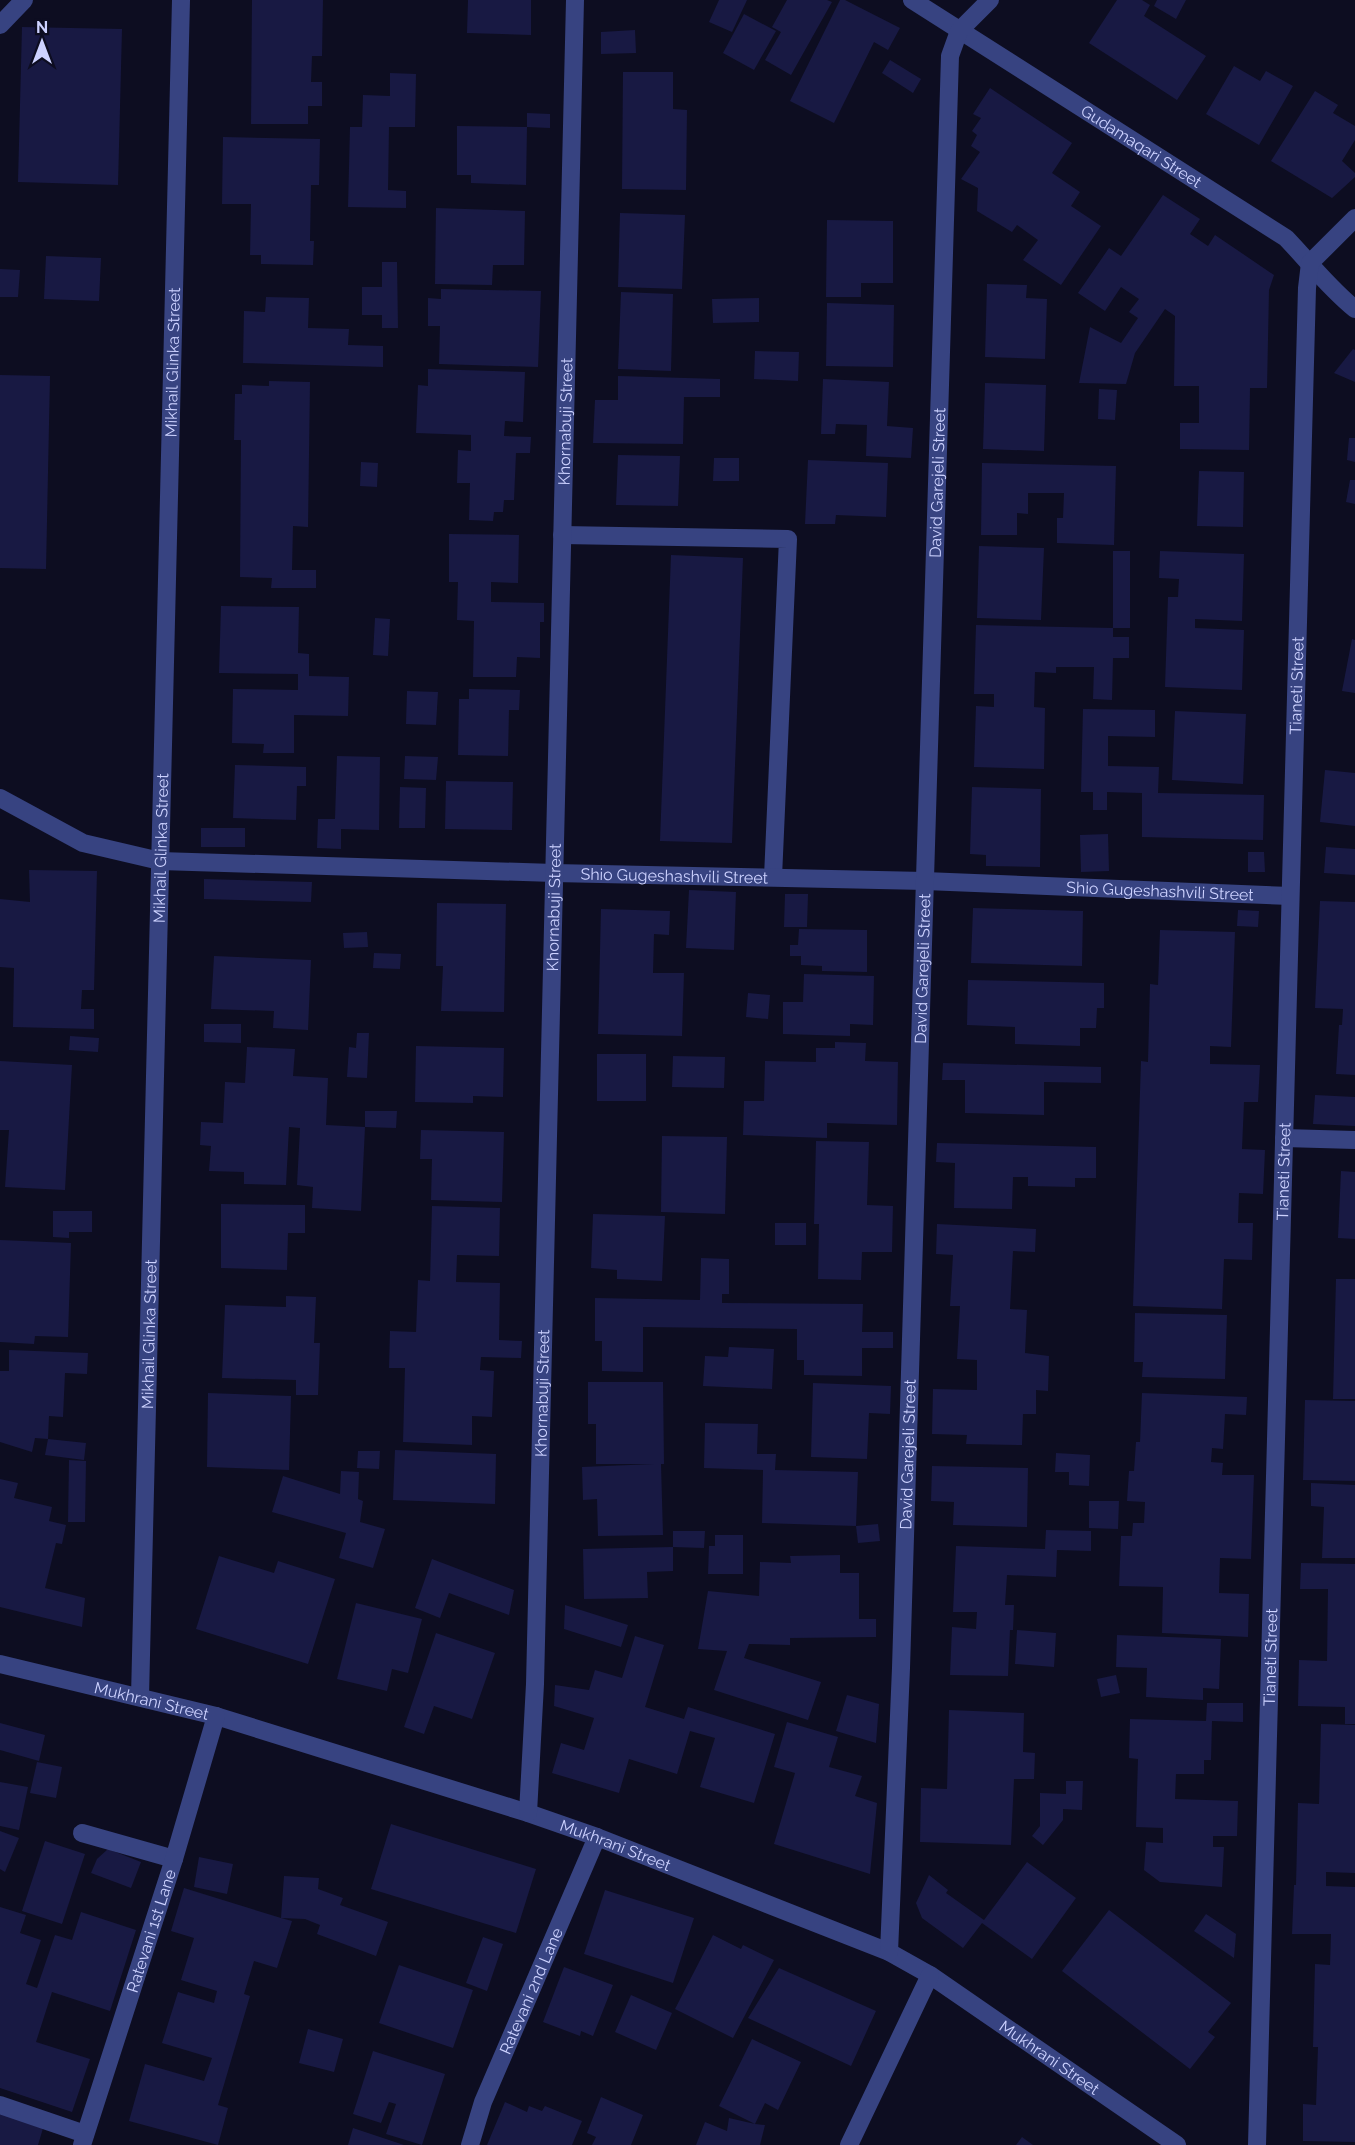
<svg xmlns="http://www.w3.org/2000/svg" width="1355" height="2145" font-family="Raleway,sans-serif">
<rect width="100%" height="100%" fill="#0d0d21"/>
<g fill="#181943">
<polygon points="252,0 323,0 322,56 312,56 311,82 322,82 322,106 308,106 308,124 251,124"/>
<polygon points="468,0 531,0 531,35 467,33"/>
<polygon points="719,0 747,0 732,32 709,22"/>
<polygon points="787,0 827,0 832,2 791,75 765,60 781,32 772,27"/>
<polygon points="840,0 845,0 900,28 888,50 874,42 834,123 790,101"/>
<polygon points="1117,0 1142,0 1150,5 1144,16 1206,56 1177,100 1089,43"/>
<polygon points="1157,0 1186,0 1176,19 1154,6"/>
<polygon points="744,14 776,31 754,70 723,53"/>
<polygon points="22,27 122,29 118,185 18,182"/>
<polygon points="635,30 636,53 601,54 601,32"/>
<polygon points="890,60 921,79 913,93 882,73"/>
<polygon points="1234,66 1260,81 1266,71 1293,86 1259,145 1206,114"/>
<polygon points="623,72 673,72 673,109 687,110 686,190 622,189"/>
<polygon points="390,73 416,74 415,127 389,127 388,190 406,191 406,208 348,207 350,127 362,127 363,95 390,96"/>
<polygon points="990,88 1072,143 1052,173 1080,192 1071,206 1101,226 1061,285 1023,260 1038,240 1017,225 1012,232 977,211 978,188 961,179 980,152 971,146 977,135 972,131 981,118 973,114"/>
<polygon points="1315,91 1338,105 1333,113 1355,126 1355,140 1342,161 1355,173 1355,177 1332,198 1271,161"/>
<polygon points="527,113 550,114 550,128 527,127 526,185 471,183 471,175 457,175 457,126 527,127"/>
<polygon points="223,137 320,139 319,185 311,185 310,241 314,241 313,265 261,264 261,255 250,255 251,204 222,204"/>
<polygon points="1163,195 1200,219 1190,234 1208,246 1215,235 1274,275 1269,290 1267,388 1250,388 1249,450 1180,449 1180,423 1199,423 1199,386 1174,386 1175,316 1165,309 1135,353 1126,384 1079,383 1090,327 1121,343 1138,318 1129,312 1139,299 1121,287 1105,311 1078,293 1109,248 1121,256"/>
<polygon points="436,208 525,211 524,265 493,265 492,285 435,284"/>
<polygon points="620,213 685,215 682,289 618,287"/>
<polygon points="827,220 893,221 893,283 861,283 861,297 826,297"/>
<polygon points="46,256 101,258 99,301 44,299"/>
<polygon points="382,262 397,262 398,328 382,328 382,315 362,315 362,287 382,287"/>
<polygon points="0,269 20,270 18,297 0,297"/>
<polygon points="987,284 1027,285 1026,298 1047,299 1045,359 985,357"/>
<polygon points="441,289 541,291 538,367 439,364 440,326 428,326 428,298 441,299"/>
<polygon points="621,292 673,294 671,371 618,369"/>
<polygon points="266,297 309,298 308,328 349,329 348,345 383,346 383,367 243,363 244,311 265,312"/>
<polygon points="759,298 759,322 713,323 712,299"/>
<polygon points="827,303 894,305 893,367 826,366"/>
<polygon points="1353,349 1355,350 1355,382 1334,373"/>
<polygon points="755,351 799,352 798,381 754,379"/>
<polygon points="428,369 525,372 523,422 505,421 504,436 531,437 530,453 516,453 514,500 504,500 503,512 494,512 493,521 469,520 470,483 457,483 458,450 471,451 471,435 416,433 418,385 428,386"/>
<polygon points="0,375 50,376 46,569 0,568"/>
<polygon points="618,376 720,379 720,397 684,397 683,444 593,443 595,400 618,400"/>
<polygon points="823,379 889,382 887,426 913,428 911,458 866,456 867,425 836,424 835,434 821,434"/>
<polygon points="269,381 310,382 308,527 293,526 292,570 316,570 316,588 271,588 272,578 240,577 241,440 234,440 235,394 242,394 242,385 269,386"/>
<polygon points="985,383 1046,385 1044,451 983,449"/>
<polygon points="1099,389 1117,390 1115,420 1098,419"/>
<polygon points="1349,438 1355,438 1355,462 1347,460"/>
<polygon points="618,455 680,456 678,506 616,505"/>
<polygon points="714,458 739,458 739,481 713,481"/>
<polygon points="808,460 888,463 886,517 836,515 835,524 805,524"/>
<polygon points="361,462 378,463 377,487 360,486"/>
<polygon points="982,463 1116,466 1114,545 1057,543 1057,518 1063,518 1064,493 1028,493 1028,514 1017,513 1017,535 981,535"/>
<polygon points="1199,471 1244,472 1243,527 1197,526"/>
<polygon points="1350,480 1355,480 1355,504 1346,502"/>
<polygon points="449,534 519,535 518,583 491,582 491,602 544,603 544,622 540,622 540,658 517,657 516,677 473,677 474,621 457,620 458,582 449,582"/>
<polygon points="979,546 1044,548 1041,620 977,618"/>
<rect x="1113" y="551" width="17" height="77"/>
<polygon points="1160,551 1244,554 1242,621 1195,619 1195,628 1244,630 1242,690 1165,687 1168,597 1178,597 1179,579 1159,578"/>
<polygon points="671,555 743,558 732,843 660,841"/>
<polygon points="221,606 299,607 298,653 309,654 309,676 349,677 348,716 294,715 294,753 263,753 264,744 232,743 233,689 298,690 298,674 219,673"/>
<polygon points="375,618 390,619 388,656 373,655"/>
<polygon points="976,625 1113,628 1113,637 1129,637 1129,658 1113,658 1112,700 1093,699 1094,667 1056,667 1056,673 1035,672 1034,707 1045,708 1044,769 974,767 976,706 994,707 994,694 974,694"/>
<polygon points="1352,639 1355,640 1355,693 1342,691"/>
<polygon points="469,689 520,690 519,710 509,710 508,756 458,755 459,699 469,699"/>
<polygon points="407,691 438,692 436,725 406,724"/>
<polygon points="1083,709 1155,710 1155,737 1108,736 1108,766 1159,767 1158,793 1264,795 1263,840 1142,837 1142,793 1107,792 1107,810 1093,810 1093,792 1081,792"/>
<polygon points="1175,711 1246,714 1243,784 1172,780"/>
<polygon points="337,756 380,757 379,830 341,829 341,849 317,848 318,819 335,819"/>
<polygon points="405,756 438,757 436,780 404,779"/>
<polygon points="235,765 306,767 306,786 297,786 296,820 233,818"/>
<polygon points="1325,770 1355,773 1355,826 1320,822"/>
<polygon points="446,781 513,782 512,830 445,829"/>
<polygon points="400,787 426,788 425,828 399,828"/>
<polygon points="972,787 1041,789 1040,867 986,866 986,855 970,854"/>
<rect x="201" y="828" width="44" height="19"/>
<polygon points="1108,834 1109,871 1081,872 1080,835"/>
<polygon points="1326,847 1355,849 1355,875 1324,873"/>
<polygon points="1248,852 1264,852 1265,872 1248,872"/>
<polygon points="29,870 97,871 94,990 82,990 81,1009 94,1009 94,1029 13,1027 14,968 0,967 0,899 30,902"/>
<polygon points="204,879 312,882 311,902 204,899"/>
<polygon points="689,890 736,892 734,950 686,948"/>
<polygon points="785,894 808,894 807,927 784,927"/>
<polygon points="1320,901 1355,902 1355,1075 1336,1074 1339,1025 1342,1025 1343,1009 1315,1008"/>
<polygon points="437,903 506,904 504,1012 441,1011 443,966 436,966"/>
<polygon points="973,908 1083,911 1082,966 971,963"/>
<polygon points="601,909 670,911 669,935 654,934 653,973 684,973 682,1036 598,1034"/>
<polygon points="1238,910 1259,911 1258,927 1237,926"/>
<polygon points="799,929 867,930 867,972 822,971 822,966 801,965 801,956 790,956 790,945 798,945"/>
<polygon points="1160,930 1235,932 1231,1047 1210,1046 1210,1064 1260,1065 1258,1102 1244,1102 1242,1149 1265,1150 1263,1194 1239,1193 1238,1223 1253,1223 1252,1260 1224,1259 1222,1309 1133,1306 1141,1061 1148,1062 1150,984 1158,985"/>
<polygon points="367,932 368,947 344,948 343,933"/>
<polygon points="374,953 401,954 400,969 373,968"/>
<polygon points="214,956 311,960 308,1030 273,1028 274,1011 211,1009"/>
<polygon points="804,974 874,976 873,1025 850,1024 850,1036 783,1034 783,1002 803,1002"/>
<polygon points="968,980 1104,983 1104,1008 1097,1008 1096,1028 1080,1028 1080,1046 1015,1044 1015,1027 967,1025"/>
<polygon points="748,993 770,995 768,1019 746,1017"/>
<polygon points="204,1024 241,1024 241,1043 204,1042"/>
<polygon points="357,1033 369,1033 367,1078 347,1077 349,1047 356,1048"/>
<polygon points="70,1036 99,1038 98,1052 69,1050"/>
<polygon points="835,1042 866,1043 865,1061 898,1062 897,1125 827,1123 827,1138 743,1135 744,1101 764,1101 765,1061 816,1062 816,1048 835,1048"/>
<polygon points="416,1046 504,1048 503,1097 473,1096 473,1103 415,1102"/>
<polygon points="247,1047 295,1049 293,1076 328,1078 326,1125 365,1127 361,1211 312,1208 313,1187 297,1185 300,1128 289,1127 286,1185 244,1184 244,1172 209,1171 211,1146 200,1145 201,1122 223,1123 225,1082 245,1083"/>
<rect x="597" y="1054" width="49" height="47"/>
<polygon points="673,1056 725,1057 724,1088 672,1087"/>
<polygon points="0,1061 72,1065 65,1190 5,1187 9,1130 0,1130"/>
<polygon points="943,1063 1101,1067 1101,1083 1044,1082 1044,1115 965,1113 965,1080 942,1080"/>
<polygon points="1315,1095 1355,1097 1355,1126 1313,1124"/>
<polygon points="365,1111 397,1111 396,1128 365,1127"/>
<polygon points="421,1130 504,1132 502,1202 431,1200 432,1159 420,1159"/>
<polygon points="662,1136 727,1137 725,1214 661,1212"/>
<polygon points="816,1141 869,1142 867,1205 893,1206 892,1252 862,1252 861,1280 818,1279 819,1224 814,1224"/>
<polygon points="937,1143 1096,1147 1096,1178 1075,1178 1075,1187 1028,1186 1028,1177 1013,1177 1012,1209 954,1208 955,1163 936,1162"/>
<polygon points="1341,1171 1355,1172 1355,1239 1338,1238"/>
<polygon points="221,1204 305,1205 305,1233 288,1233 287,1270 221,1268"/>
<polygon points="432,1206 500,1208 499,1256 457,1255 456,1282 500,1283 499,1340 522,1341 521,1358 481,1357 480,1370 494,1371 492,1417 472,1416 472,1445 403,1442 405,1368 389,1368 390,1331 416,1332 418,1280 430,1281"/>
<polygon points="53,1211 92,1211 92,1232 69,1232 69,1238 53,1237"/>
<polygon points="593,1214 665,1216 662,1281 617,1279 617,1270 591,1268"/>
<rect x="775" y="1223" width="31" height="22"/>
<polygon points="937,1224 1036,1229 1035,1252 1013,1251 1010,1309 1027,1310 1025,1353 1049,1356 1048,1391 1036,1390 1036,1414 1023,1414 1022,1445 966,1444 967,1435 932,1434 933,1389 977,1390 977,1360 957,1359 960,1306 950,1306 953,1255 936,1254"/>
<polygon points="0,1240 71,1243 68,1337 35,1336 34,1344 0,1342"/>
<polygon points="701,1258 729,1259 729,1294 722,1294 722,1303 863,1304 862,1332 893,1332 893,1348 862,1348 862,1376 804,1375 804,1360 797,1360 797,1329 643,1327 643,1372 602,1371 602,1341 595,1341 595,1298 700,1300"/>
<polygon points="1336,1279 1355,1279 1355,1399 1333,1399"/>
<polygon points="286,1296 316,1297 314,1343 320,1343 318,1395 296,1395 296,1380 222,1378 225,1305 286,1307"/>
<polygon points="1135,1313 1227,1315 1225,1379 1142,1377 1143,1362 1134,1362"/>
<polygon points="729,1347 774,1349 772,1389 703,1386 705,1356 728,1357"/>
<polygon points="9,1350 88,1353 87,1374 65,1373 63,1417 49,1416 48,1439 86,1443 84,1460 45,1455 48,1439 35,1438 32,1452 0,1442 0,1371 9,1371"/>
<polygon points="588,1382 663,1382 664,1464 661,1464 663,1535 598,1536 597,1499 583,1500 582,1467 654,1464 596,1464 596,1424 588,1424"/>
<polygon points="813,1383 891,1386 890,1414 869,1413 867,1459 811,1457"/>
<polygon points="208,1393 291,1396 289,1470 207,1467"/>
<polygon points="1142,1393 1247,1397 1246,1415 1225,1414 1223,1449 1212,1448 1211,1462 1223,1463 1222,1475 1254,1475 1251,1559 1220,1558 1219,1593 1249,1594 1248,1637 1162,1633 1163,1587 1119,1586 1121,1536 1132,1536 1133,1523 1144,1523 1145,1502 1127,1501 1129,1471 1134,1471 1136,1442 1140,1442"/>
<polygon points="1305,1400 1355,1401 1355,1481 1303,1480"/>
<polygon points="705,1423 758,1424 757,1454 776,1454 775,1470 858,1472 856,1526 762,1523 763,1470 704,1468"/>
<polygon points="395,1450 496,1454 495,1504 393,1500"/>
<polygon points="358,1451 380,1451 379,1469 357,1468"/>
<polygon points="1056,1453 1090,1455 1089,1486 1069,1485 1069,1472 1055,1472"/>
<polygon points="69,1460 86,1461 85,1522 68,1522"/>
<polygon points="932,1466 1028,1468 1027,1527 953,1525 954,1502 931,1501"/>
<polygon points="341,1471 359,1472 358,1499 363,1501 360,1522 385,1529 373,1568 339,1558 346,1533 272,1512 283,1476 340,1494"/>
<polygon points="0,1479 18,1483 14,1498 52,1507 49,1521 66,1525 62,1544 56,1543 45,1588 85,1598 82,1627 0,1607"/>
<polygon points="1311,1483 1355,1485 1355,1558 1322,1558 1324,1507 1311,1506"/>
<polygon points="1089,1501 1119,1501 1118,1529 1089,1528"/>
<polygon points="878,1524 880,1541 858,1543 856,1526"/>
<polygon points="1046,1530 1091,1531 1091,1551 1057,1550 1056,1577 1007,1575 1005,1605 1014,1605 1013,1630 1010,1630 1008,1676 950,1675 952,1627 976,1629 977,1612 953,1612 956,1546 1045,1549"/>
<polygon points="673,1531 705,1531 704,1548 673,1547"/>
<polygon points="715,1535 743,1535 743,1574 708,1574 709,1546 715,1546"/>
<polygon points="673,1547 673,1571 647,1572 648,1598 584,1599 583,1549"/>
<polygon points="840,1555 840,1573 859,1573 859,1619 876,1619 876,1637 790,1638 790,1645 749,1644 744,1658 821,1682 808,1720 714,1690 727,1651 698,1649 708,1591 759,1596 760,1562 791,1563 790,1556"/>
<polygon points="219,1556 274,1573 278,1561 335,1579 308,1664 196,1629"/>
<polygon points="432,1559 514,1590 509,1615 449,1593 440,1618 415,1608"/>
<polygon points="1301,1563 1355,1564 1355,1724 1345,1724 1345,1707 1298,1706 1299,1660 1327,1661 1328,1589 1300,1589"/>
<polygon points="356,1603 422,1619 408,1673 392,1669 387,1691 337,1679"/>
<polygon points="565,1605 628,1625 621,1647 564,1629"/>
<polygon points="1017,1630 1056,1633 1054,1667 1015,1664"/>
<polygon points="436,1633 495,1653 472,1719 434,1706 424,1734 404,1727"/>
<polygon points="1117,1635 1221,1639 1219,1689 1203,1688 1203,1700 1146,1697 1147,1668 1116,1667"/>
<polygon points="635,1636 664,1645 645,1707 684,1719 688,1707 775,1734 754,1803 700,1787 715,1738 690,1731 677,1774 629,1759 619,1793 552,1773 561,1743 584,1750 594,1718 554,1706 555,1685 589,1690 595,1670 622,1678"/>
<polygon points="1116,1675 1120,1693 1101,1697 1097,1679"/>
<polygon points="847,1695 879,1704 876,1743 836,1731"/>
<polygon points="1207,1703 1243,1703 1243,1722 1212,1721 1211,1760 1204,1760 1204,1774 1176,1774 1175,1799 1238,1801 1237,1836 1213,1836 1213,1847 1224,1847 1222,1887 1160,1882 1144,1870 1146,1842 1163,1843 1163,1828 1136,1827 1138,1759 1129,1758 1130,1719 1206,1721"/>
<polygon points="949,1710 1024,1713 1023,1752 1035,1753 1034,1779 1014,1779 1011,1845 920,1842 921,1788 947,1789"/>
<polygon points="787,1722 838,1737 829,1767 862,1776 855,1796 877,1803 870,1874 774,1844 795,1773 774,1767"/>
<polygon points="0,1723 45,1735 39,1761 0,1750"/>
<polygon points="1321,1724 1355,1725 1355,1873 1326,1872 1326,1886 1355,1887 1355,2142 1303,2141 1303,2104 1316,2105 1318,2047 1313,2047 1315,1964 1330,1965 1331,1934 1292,1934 1294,1885 1296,1885 1298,1803 1319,1804"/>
<polygon points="37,1762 62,1767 56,1798 30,1793"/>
<polygon points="1066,1781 1083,1781 1082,1810 1063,1809 1063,1820 1043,1845 1032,1836 1040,1826 1040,1793 1066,1794"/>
<polygon points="0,1782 28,1787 19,1830 0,1826"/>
<polygon points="391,1824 536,1869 516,1933 371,1889"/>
<polygon points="0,1831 19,1838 5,1872 0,1869"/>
<polygon points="45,1841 85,1854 62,1924 22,1911"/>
<polygon points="108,1849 141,1862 131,1888 91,1873 97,1859"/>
<polygon points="199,1857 233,1864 227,1894 194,1887"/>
<polygon points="1027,1862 1076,1898 1032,1959 982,1923 963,1948 922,1918 916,1903 929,1875 948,1890 946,1893 984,1920"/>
<polygon points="284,1876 319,1878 318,1889 343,1898 340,1905 388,1922 376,1956 317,1934 320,1925 305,1919 281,1918 292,1921 277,1968 254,1961 244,1994 250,1996 218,2105 228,2108 218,2145 129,2121 145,2064 204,2081 212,2058 162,2043 178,1992 214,2003 217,1991 181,1980 194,1938 171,1931 184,1888 281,1918"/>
<polygon points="605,1890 694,1918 673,1983 584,1954"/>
<polygon points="0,1907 26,1915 20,1933 41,1940 26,1984 37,1988 55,1935 72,1940 81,1912 136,1930 110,2011 52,1992 36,2042 90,2059 72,2112 0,2088"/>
<polygon points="1109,1910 1231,2003 1208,2032 1215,2037 1190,2069 1062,1971"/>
<polygon points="1206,1914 1236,1934 1234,1958 1194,1931"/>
<polygon points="713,1935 741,1949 743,1945 774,1960 733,2038 675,2009"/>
<polygon points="483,1937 503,1944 487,1991 466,1983"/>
<polygon points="399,1965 473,1990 453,2048 379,2023"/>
<polygon points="564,1967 613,1985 593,2036 581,2031 580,2036 543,2022"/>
<polygon points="779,1968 876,2011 851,2066 748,2018"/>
<polygon points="631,1995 672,2013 656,2050 615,2032"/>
<polygon points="308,2029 343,2039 334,2072 299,2063"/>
<polygon points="752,2039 801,2062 778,2110 765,2103 755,2124 765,2125 760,2145 696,2145 705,2122 727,2131 729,2118 755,2124 719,2106"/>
<polygon points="373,2051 445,2074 422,2145 386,2134 396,2104 389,2102 381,2123 353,2114"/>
<polygon points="601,2097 643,2115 631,2145 592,2145 596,2137 587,2133"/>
<polygon points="505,2102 527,2112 529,2106 542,2111 545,2106 582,2121 572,2145 487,2145"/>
<polygon points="0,2112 44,2125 38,2145 0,2145"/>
<polygon points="353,2128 404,2145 348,2145"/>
<polygon points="1022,2137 1033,2145 1016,2145"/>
</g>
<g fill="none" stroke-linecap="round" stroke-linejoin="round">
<g stroke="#374381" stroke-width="18">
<path id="s1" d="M912 0 1286 238C1309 262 1329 288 1355 309"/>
<polyline points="0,25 24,0"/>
<polyline points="562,535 788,539 773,877"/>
<path id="s2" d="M0 798 83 843 160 861 554 873 925 881 1290 896"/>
<polyline points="1284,1138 1355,1140"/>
<path id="s3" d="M0 1664 216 1716 528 1813 597 1837 889 1952 930 1975 1177 2145"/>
<path id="s4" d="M140 1697 181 0"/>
<path id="s5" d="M528 1813 535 1684 575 0"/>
<polyline points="82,1833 174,1859"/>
<path id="s6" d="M889 1952 901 1668 950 56 959 31 990 0"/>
<polyline points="0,2105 85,2134"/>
<path id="s7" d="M82 2145 174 1859 216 1716"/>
<path id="s8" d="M470 2145 483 2102 597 1837"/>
<polyline points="849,2145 930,1975"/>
<path id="s9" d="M1257 2145 1307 288 1310 263 1355 218"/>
</g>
</g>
<g text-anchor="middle" stroke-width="4.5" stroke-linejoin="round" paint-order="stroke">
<g font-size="16" fill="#cdd2ff" stroke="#0d0d21">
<text dy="6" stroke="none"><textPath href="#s1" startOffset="272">Gudamaqari Street</textPath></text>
<text dy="6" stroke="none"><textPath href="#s4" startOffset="1335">Mikhail Glinka Street</textPath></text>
<text dy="6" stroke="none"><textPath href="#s5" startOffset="1392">Khornabuji Street</textPath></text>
<text dy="6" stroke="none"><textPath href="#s6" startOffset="1470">David Garejeli Street</textPath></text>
<text dy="6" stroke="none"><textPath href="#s9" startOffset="1460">Tianeti Street</textPath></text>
<text dy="6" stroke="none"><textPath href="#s4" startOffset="849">Mikhail Glinka Street</textPath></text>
<text dy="6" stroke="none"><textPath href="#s2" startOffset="688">Shio Gugeshashvili Street</textPath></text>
<text dy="6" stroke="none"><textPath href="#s2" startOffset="1174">Shio Gugeshashvili Street</textPath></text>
<text dy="6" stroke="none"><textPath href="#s5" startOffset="906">Khornabuji Street</textPath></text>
<text dy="6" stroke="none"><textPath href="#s6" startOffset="984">David Garejeli Street</textPath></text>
<text dy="6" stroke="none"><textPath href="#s9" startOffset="974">Tianeti Street</textPath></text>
<text dy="6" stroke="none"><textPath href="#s4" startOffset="363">Mikhail Glinka Street</textPath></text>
<text dy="6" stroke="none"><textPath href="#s5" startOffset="420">Khornabuji Street</textPath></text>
<text dy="6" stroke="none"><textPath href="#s6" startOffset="498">David Garejeli Street</textPath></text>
<text dy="6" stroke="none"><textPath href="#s9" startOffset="488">Tianeti Street</textPath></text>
<text dy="6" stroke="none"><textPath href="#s3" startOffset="156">Mukhrani Street</textPath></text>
<text dy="6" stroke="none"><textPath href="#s3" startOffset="642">Mukhrani Street</textPath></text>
<text dy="6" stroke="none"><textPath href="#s7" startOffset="225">Ratevani 1st Lane</textPath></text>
<text dy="6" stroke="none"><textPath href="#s8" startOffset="166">Ratevani 2nd Lane</textPath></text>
<text dy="6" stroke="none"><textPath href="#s3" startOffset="1128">Mukhrani Street</textPath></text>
</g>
</g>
<g transform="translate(42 42)" stroke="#0d0d21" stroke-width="4.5" paint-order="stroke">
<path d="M0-4.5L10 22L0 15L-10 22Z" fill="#cdd2ff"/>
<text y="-9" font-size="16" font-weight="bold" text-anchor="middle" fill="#cdd2ff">N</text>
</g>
</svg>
